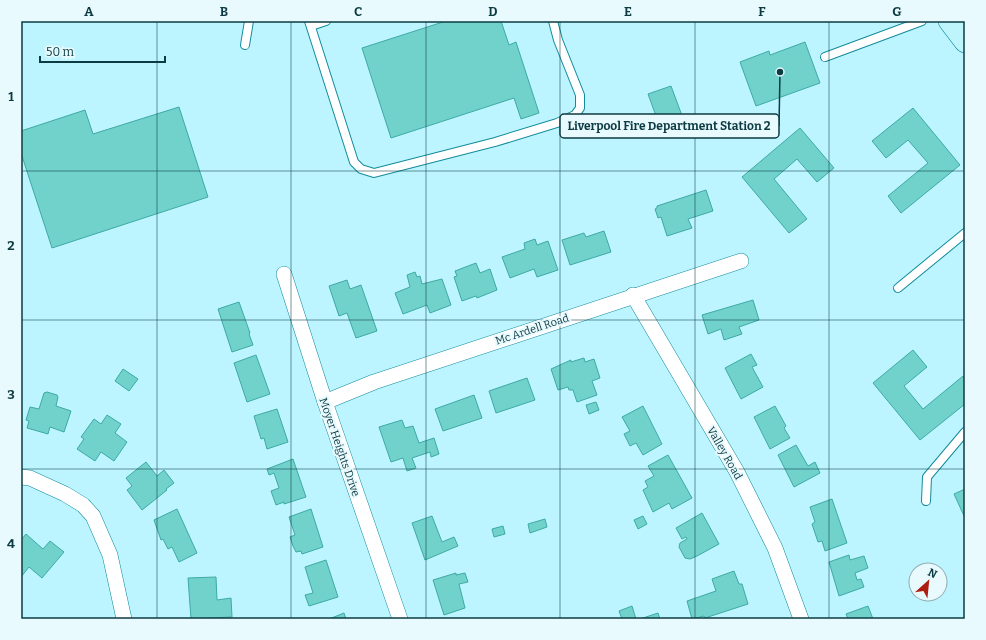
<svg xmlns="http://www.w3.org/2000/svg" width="986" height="640" font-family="Bitter,serif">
<rect width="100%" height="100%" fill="#bcf5ff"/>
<g fill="#71d1cb" stroke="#3eaaa4">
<polygon points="446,21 501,21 509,45 516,42 539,113 521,119 514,98 391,138 362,48"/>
<polygon points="805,42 820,83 756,106 740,62 769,51 770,55"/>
<polygon points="671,86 687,129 664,138 648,94"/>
<polygon points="179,107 208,197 52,248 21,153 21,131 85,110 93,134"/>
<polygon points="913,108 960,165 901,213 888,196 928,163 908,140 886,158 872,141"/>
<polygon points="800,128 834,168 817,182 797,159 774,179 807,219 789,233 742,177"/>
<polygon points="706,190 713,211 688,219 692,228 667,236 661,217 658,218 655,209 657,208 657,206"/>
<polygon points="604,231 611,252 570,265 562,240 584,233 586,237"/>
<polygon points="535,239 537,245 548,241 558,270 537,277 534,269 510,278 502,257 525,249 524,243"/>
<polygon points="476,263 480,273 490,269 497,290 477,298 476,296 462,301 454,277 457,276 455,271"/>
<polygon points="415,272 417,277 420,276 422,284 442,279 451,305 430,313 427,305 403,314 395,293 410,287 407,275"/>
<polygon points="347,280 350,289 361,285 377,331 356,338 347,313 339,316 329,286"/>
<polygon points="753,300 759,320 739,327 742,334 724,340 721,329 708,334 702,315"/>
<polygon points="239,302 250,333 249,334 253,345 232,352 218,309"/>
<polygon points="913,350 927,367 904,386 923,409 963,376 965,379 965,404 920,440 873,383"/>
<polygon points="751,354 757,365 752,367 763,387 741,399 725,368"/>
<polygon points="256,355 270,394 247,402 234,363"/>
<polygon points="584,358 585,362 594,359 600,378 592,381 597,395 577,402 573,390 569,390 568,387 558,390 551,369 571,360 571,362"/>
<polygon points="123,369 138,379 129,391 115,381"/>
<polygon points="527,378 535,400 496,413 489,391"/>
<polygon points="47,392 57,395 58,397 56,406 71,411 64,432 50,427 48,434 27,428 29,421 26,420 30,407 39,409 44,393"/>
<polygon points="474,395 482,418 443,431 435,409"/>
<polygon points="596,402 599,410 589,414 586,405"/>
<polygon points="643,406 662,444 643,455 636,443 630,446 624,434 630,431 622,417"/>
<polygon points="775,406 786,426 784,428 790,438 770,449 754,417"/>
<polygon points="277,409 288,442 267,449 264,438 261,439 254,416"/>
<polygon points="107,415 121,424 115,433 127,442 114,461 101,452 95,461 77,449 84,439 81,437 94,419 101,424"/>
<polygon points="402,420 405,428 413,426 419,443 434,438 439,454 431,457 430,452 412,458 416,468 407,471 403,458 391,462 379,427"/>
<polygon points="796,445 808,466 815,462 820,473 794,487 778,455"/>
<polygon points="668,455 692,498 672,509 669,503 653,512 643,490 648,487 645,481 654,476 648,466"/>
<polygon points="293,459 306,497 284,504 284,502 276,505 271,491 279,488 274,473 269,475 267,469"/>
<polygon points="146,462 157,476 164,470 174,483 166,489 167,490 142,510 127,490 132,486 126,478"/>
<polygon points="965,489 965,518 954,494"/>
<polygon points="832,499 847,543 825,551 822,541 818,542 812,524 815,522 810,507"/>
<polygon points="177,509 197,553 179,562 172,547 168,549 163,539 161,540 154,520"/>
<polygon points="311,509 323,547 302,554 301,551 296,552 293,546 290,537 295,535 289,517"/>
<polygon points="702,513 719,544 697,556 690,559 685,558 679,547 680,543 687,539 686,537 682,539 676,528"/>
<polygon points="432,516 442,542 454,537 458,546 425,560 412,523"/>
<polygon points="643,516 647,524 638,529 634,520"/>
<polygon points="545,519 547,527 530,533 528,524"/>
<polygon points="503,526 505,534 494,537 492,529"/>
<polygon points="26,534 43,549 50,541 64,552 42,578 29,567 21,577 21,540"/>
<polygon points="849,555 850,560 864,556 868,568 855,573 857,580 861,579 864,587 839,596 829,562"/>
<polygon points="326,560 338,597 309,606 305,595 313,593 305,567"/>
<polygon points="734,571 739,584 742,584 748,604 705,618 704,616 692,619 687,601 716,591 712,579"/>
<polygon points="456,573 456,575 465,573 468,582 459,584 465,608 444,615 433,580"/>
<polygon points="216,577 217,600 231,598 232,617 191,619 188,578"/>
<polygon points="632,606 636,619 622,619 619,611"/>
<polygon points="868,606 873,619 848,619 846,614"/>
<polygon points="344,613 346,619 329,619"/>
<polygon points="658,613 660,619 640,619"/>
</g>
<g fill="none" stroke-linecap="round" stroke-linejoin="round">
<g stroke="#138b9c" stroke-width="10">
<g id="lane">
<polyline points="309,21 354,162 361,169 374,173 495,142 557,123 575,115 580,108 580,95 558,40 553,21"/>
<polyline points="311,26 326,21"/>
<polyline points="245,45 249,21"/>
<polyline points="825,57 922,21"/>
<polyline points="898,288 965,233"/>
<polyline points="926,501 927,477 965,432"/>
</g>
</g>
<g stroke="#138b9c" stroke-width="16">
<g id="street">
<polyline points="284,274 325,402 400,619"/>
<polyline points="633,295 737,472 775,548 801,619"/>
<polyline points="325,402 374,382 741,261"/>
<polyline points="21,477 30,478 65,494 83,505 93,516 110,555 124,619"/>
</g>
</g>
<g stroke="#138b9c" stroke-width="22">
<polyline id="secondary" points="949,21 965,42"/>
</g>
<use href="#lane" stroke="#fff" stroke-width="8"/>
<use href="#street" stroke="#fff" stroke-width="15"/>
<use href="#secondary" stroke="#bef5fd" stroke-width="21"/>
</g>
<path fill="none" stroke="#0d3b42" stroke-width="1" stroke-opacity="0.55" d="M157 21V619M291 21V619M426 21V619M560 21V619M695 21V619M829 21V619M21 171H965M21 320H965M21 469H965"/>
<g text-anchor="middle" stroke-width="4" stroke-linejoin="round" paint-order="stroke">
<g font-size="11" fill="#0d3b42" stroke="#e8fafe">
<text transform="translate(532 329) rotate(-18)" y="4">Mc Ardell Road</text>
<text transform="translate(340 447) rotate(71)" y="4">Moyer Heights Drive</text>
<text transform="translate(725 453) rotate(60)" y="4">Valley Road</text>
</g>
</g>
<path fill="none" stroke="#0d3b42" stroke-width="1.5" d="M780 72L779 126"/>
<circle fill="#0d3b42" stroke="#e8fafe" stroke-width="1.5" cx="780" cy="72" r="4"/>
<rect fill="#e8fafe" stroke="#0d3b42" stroke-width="1.5" x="560" y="114" width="219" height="24" rx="4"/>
<g font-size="12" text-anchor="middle" font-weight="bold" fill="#0d3b42">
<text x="669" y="130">Liverpool Fire Department Station 2</text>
</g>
<rect width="986" height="640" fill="none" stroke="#e8fafe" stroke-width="44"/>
<g transform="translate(928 582) rotate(27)"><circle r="19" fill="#e8fafe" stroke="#90aeb3"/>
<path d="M0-3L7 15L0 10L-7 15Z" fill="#ad1d12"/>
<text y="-6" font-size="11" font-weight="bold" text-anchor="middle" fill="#0d3b42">N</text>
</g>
<path d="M40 56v6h125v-6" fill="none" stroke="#0d3b42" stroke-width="2"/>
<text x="46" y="56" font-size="12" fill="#0d3b42" stroke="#e8fafe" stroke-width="3" paint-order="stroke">50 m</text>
<rect x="22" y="22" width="942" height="596" fill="none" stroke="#0d3b42" stroke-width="1.5"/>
<g font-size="13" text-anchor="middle" font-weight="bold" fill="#0d3b42">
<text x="89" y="16">A</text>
<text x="224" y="16">B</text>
<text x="358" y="16">C</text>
<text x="493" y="16">D</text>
<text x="628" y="16">E</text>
<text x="762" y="16">F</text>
<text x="897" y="16">G</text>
<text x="11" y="101">1</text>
<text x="11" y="250">2</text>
<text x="11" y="399">3</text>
<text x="11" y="548">4</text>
</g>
</svg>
